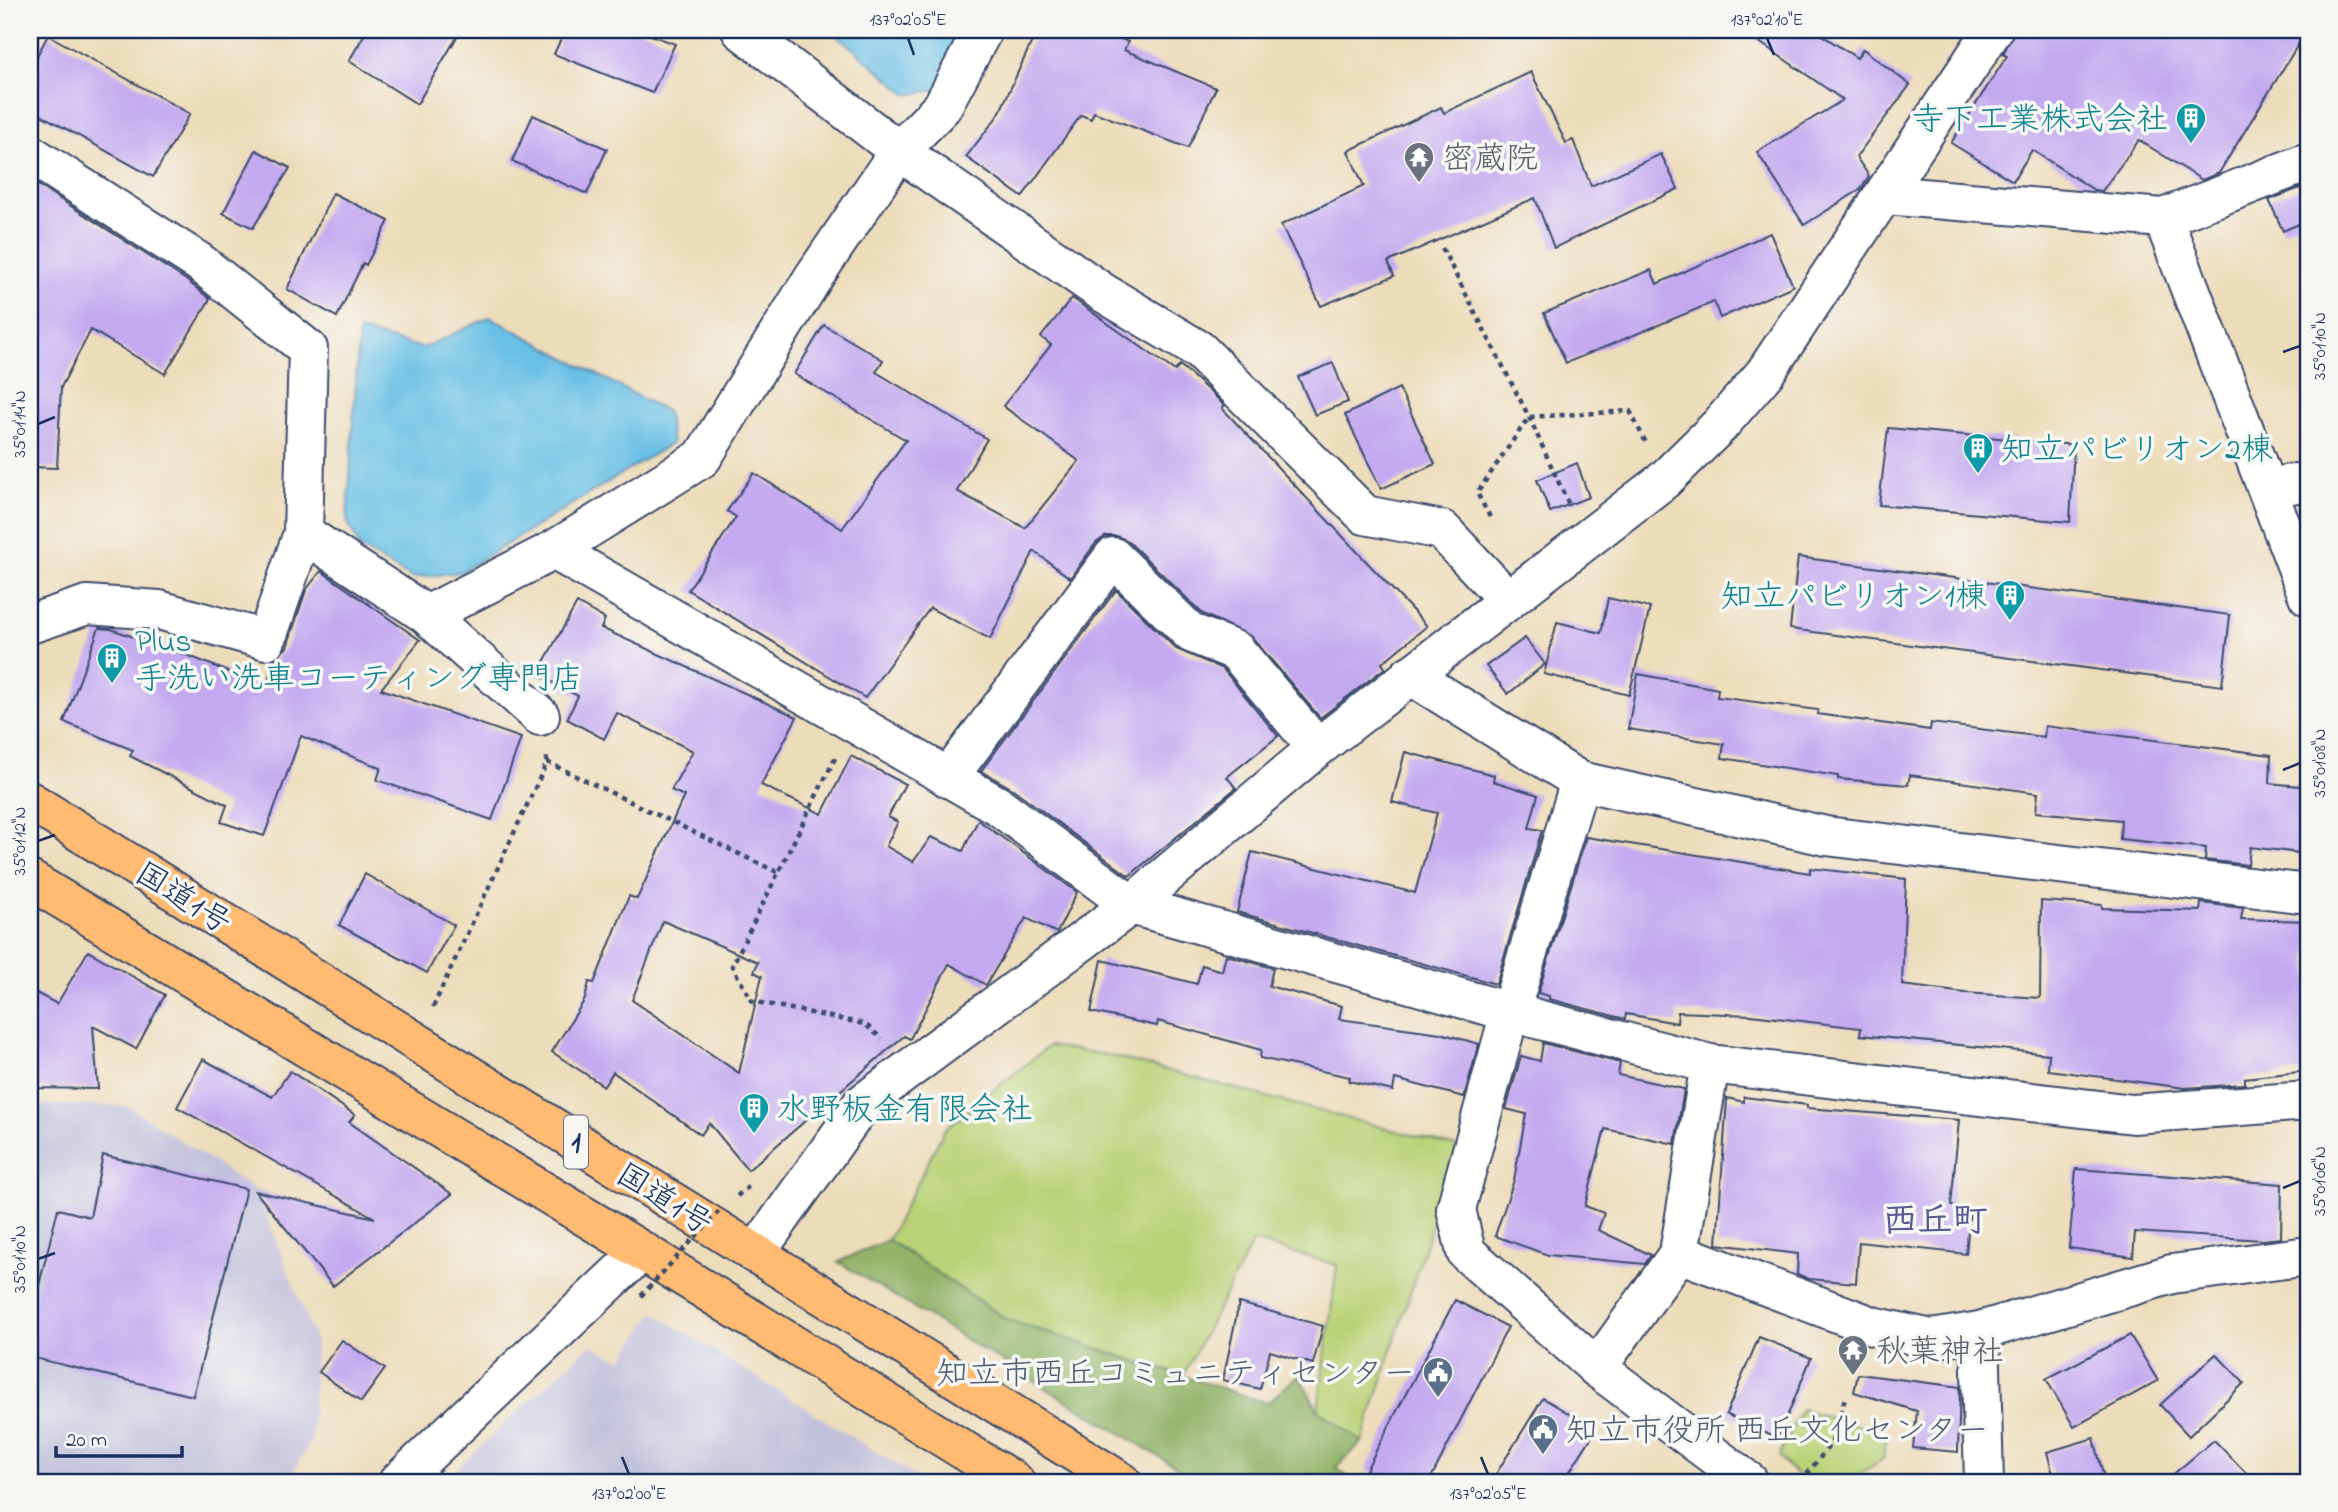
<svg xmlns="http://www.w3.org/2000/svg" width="2338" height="1512" font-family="'Indie Flower','Klee One',sans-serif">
<rect width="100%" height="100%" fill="#f6f6f2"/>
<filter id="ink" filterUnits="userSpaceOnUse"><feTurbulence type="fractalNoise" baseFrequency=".0143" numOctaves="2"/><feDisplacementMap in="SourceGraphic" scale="14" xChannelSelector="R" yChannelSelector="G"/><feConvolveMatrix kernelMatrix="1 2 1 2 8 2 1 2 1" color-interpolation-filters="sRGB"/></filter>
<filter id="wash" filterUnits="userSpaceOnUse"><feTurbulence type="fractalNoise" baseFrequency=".00686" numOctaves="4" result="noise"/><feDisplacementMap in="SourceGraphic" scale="28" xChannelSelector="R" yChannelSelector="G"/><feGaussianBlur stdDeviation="1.57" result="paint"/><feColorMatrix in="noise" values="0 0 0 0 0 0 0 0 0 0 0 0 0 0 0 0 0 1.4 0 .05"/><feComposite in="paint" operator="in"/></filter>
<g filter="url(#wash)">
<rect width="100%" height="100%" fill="#eddcb9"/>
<g fill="#c2c1dc">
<polygon points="30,1105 128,1106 256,1190 315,1340 312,1439 287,1482 30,1482"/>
<polygon points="654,1313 924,1482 442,1482 590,1345 622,1360"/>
</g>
<g fill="#bad176" stroke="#6a806a" stroke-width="2">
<polygon points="1049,1046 1108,1055 1457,1147 1362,1442 1318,1410 1337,1265 1253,1241 1183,1376 1008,1320 888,1240 945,1129"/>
<polygon points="1801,1409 1887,1434 1883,1459 1846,1482 1803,1482 1779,1457"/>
</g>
<polygon fill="#93b367" stroke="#577162" stroke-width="2" points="888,1240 1008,1320 1267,1403 1299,1375 1318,1410 1362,1442 1336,1468 1355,1482 1201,1482 838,1262"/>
<g fill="#67c0e5" stroke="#4178a2" stroke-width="2">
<polygon points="831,30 972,30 959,85 908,95"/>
<polygon points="490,317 667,412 672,443 461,572 412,578 360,548 347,520 359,331 423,348"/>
</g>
<g id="blocks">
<g fill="#c3aaf0" fill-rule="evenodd">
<polygon points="367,30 461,30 417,104 349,61"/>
<polygon points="565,30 638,30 675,44 652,93 554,54"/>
<polygon points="1037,30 1102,30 1128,42 1124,50 1216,88 1188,148 1094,112 1091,119 1081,115 1022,197 966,157 999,114"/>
<polygon points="1742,30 1814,30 1857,58 1863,49 1910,85 1856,157 1869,176 1861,189 1804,225 1757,152 1843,100"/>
<polygon points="2015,30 2307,30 2219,173 2202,180 2139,140 2102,191 2094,190 2032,150 2013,181 1951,143 2007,56 2003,54"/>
<polygon points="48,35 190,114 153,177 30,109 30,69"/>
<polygon points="1531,72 1566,143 1573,140 1591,186 1661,154 1678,189 1554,248 1535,198 1388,262 1394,276 1321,306 1281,225 1364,186 1348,151 1441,107 1444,113"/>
<polygon points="533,115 607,149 587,194 512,161"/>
<polygon points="256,150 290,168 253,228 223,213"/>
<polygon points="30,180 186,280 210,299 165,374 91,330 61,387 57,468 30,467"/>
<polygon points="2308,185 2308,220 2283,231 2269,200"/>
<polygon points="333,193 389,221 366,265 363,263 337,317 287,289"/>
<polygon points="1770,233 1793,286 1720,318 1714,302 1566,363 1544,313 1651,270 1657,284"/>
<polygon points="1072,298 1175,371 1180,365 1218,399 1224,406 1222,408 1427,626 1382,663 1385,668 1320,718 1252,637 1203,614 1128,541 1117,536 1106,536 1096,543 1070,578 1034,551 990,639 930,608 865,698 688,590 736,517 727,511 754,473 842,529 906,440 794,374 824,325 883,360 876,372 987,439 957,491 1025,528 1079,461 1003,406 1051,345 1041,337"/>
<polygon points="1333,363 1348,402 1315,415 1298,377"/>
<polygon points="1399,388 1435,464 1381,489 1345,415"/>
<polygon points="1888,428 2074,445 2070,522 1879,505"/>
<polygon points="1577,463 1589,497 1550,512 1537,480"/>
<polygon points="1798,557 2230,615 2222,686 1790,629"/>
<polygon points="321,571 420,640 381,689 521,738 492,820 377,780 381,768 301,736 264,836 221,822 227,805 130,756 133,750 64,722 99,628 111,629 189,656 266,687 275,659 287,647 306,590"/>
<polygon points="1116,590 1176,649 1223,669 1278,736 1227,777 1236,788 1129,876 1013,789 981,771"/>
<polygon points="1608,598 1650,608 1629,695 1544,674 1557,622 1601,633"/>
<path d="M577 603 605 619 601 628 797 717 761 785 822 814 851 756 905 784 888 817 898 822 886 846 913 862 931 837 963 851 978 820 1077 892 1057 933 1026 918 986 985 949 964 910 1039 904 1036 748 1170 709 1123 701 1135 613 1072 604 1086 552 1052 585 999 589 982 594 983 629 896 637 899 684 796 671 790 693 751 617 713 604 739 567 719 578 696 537 674ZM663 921 758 962 754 972 762 976 739 1073 632 1000Z"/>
<polygon points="1525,638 1545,664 1508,694 1486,666"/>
<polygon points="1638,674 1718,689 1717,697 1818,710 1817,714 1930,730 1931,723 2044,737 2045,726 2271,755 2270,783 2308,787 2308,854 2250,847 2248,865 2205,860 2206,848 2120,839 2121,820 2036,812 2038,793 1910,775 1908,785 1838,779 1838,776 1722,758 1724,744 1628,729"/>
<polygon points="1405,752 1494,775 1493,781 1538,795 1529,828 1542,830 1496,984 1237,912 1252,852 1415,893 1437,813 1392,802"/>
<polygon points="1586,837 1810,873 1810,868 1906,879 1902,985 1965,993 2040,998 2041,901 2102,905 2102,908 2200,911 2201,903 2243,908 2241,919 2308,921 2308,1071 2245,1078 2245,1084 2185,1088 2048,1070 2049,1054 1860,1035 1861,1028 1751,1015 1678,1012 1677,1023 1626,1014 1625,1019 1549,999 1549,996 1538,993"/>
<polygon points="365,874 454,925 427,973 339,925"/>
<polygon points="88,951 165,995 136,1049 93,1026 98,1089 30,1088 30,990 57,1004"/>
<polygon points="1226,955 1273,968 1269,986 1342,1006 1339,1019 1440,1033 1479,1044 1464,1097 1395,1079 1393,1091 1349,1081 1350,1077 1260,1058 1261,1050 1158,1021 1157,1026 1091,1012 1102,960 1197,984 1202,965 1222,971"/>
<polygon points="1543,1043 1620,1063 1618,1075 1684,1089 1675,1144 1605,1129 1585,1206 1604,1213 1598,1230 1651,1255 1645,1264 1548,1255 1495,1236 1514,1180 1526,1114 1506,1109 1521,1056 1540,1061"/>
<polygon points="203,1059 272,1097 290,1071 355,1115 349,1122 452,1194 333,1286 255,1191 375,1218 177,1107"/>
<polygon points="1744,1097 1807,1105 1807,1108 1959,1120 1951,1206 1970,1209 1966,1254 1859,1242 1856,1283 1809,1279 1797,1274 1798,1254 1717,1244 1727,1098 1744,1102"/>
<polygon points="103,1155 246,1189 193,1396 30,1357 30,1321 58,1209 90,1217"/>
<polygon points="2076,1169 2282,1184 2281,1238 2263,1240 2135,1232 2133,1257 2069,1248"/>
<polygon points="1455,1300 1508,1327 1429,1482 1389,1482 1366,1470"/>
<polygon points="1239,1303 1323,1326 1313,1364 1270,1351 1260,1389 1223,1380"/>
<polygon points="2130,1335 2158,1381 2074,1427 2046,1379"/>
<polygon points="1759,1337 1811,1358 1778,1439 1726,1414"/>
<polygon points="342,1340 385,1369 361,1402 319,1372"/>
<polygon points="2216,1354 2244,1383 2189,1436 2160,1405"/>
<polygon points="1858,1374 1960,1387 1958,1452 1913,1448 1917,1411 1854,1392"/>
<polygon points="1543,1398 1596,1430 1563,1482 1491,1482"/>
<polygon points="2094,1438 2105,1482 2055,1482 2047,1452"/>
<polygon points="2214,1440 2255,1482 2164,1482"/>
</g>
</g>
</g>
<g filter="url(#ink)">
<use href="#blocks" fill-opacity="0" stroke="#3a496c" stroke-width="2"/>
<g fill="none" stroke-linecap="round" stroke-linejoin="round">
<g stroke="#3a496c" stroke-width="42">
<g id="street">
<polyline points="983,30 942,107 899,151 1102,292 1199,350 1365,515 1442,530 1508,600"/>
<polyline points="30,154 199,262 308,349 303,533 427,615 554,550 702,458 813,278 899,151 741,30"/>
<polyline points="1885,195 2163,218 2308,162"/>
<polyline points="2163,218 2308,596"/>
<polyline points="2268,488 2308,481"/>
<polyline points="554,550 1000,807 1131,905 1510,1012 1710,1064 2133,1114 2308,1101"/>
<polyline points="427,615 540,716"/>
<polyline points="30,624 87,605 159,610 266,640 303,533"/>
<polyline points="1410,675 1580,781 1826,836 2308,894"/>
<polyline points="948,778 1113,557 1191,633 1236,651 1317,748"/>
<polyline points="1580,781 1510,1012 1456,1209 1466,1252 1597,1368 1749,1482"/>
<polyline points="1679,1253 1710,1064"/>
<polyline points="755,1254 862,1104 1131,905 1317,748 1664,480 1719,426 1765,373 1993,30"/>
<polyline points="1980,1331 1984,1482"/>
<polyline points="1597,1368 1679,1253 1872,1326 1932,1339 1980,1331 2172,1274 2308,1256"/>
<polyline points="398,1482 642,1251"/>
</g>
</g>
<g stroke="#3a496c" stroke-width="42">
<g id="highway">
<polyline points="30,801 1122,1482"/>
<polyline points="30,880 642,1251 1015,1482"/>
</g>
</g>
<g stroke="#3a496c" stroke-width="4.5" stroke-dasharray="5 5" stroke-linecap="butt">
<polyline points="1442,248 1529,417 1569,505"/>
<polyline points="1490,517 1477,493 1529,417 1630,411 1646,443"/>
<polyline points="835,758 732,966 752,1001 865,1024 882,1039"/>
<polyline points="547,762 779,873"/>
<polyline points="433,1007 547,762 546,754"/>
<polyline points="737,1196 752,1184"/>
<polyline points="1801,1482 1832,1442 1845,1398"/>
</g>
<use href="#street" stroke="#fff" stroke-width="38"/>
<use href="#highway" stroke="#ffbb71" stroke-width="38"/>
<polyline stroke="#3a496c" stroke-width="4.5" stroke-dasharray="5 5" stroke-linecap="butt" points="641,1296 722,1208"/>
</g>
</g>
<path fill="none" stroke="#1b2f5e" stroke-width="2.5" d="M908 38 914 55M1767 38 1774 55M2283 352 2300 346M38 424 55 417M2283 770 2300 763M38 841 55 835M2283 1188 2300 1181M38 1259 55 1253M622 1457 629 1474M1481 1457 1488 1474"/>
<defs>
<g id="building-pin" transform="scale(1.575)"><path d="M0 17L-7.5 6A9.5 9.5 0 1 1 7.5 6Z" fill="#0f9aa8" stroke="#f6f6f2"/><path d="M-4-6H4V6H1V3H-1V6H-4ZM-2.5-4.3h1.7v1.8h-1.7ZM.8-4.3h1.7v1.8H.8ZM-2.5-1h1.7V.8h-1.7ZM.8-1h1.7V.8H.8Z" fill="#fff"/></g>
<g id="temple-pin" transform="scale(1.575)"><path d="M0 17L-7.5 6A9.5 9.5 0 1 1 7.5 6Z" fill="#6b7280" stroke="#f6f6f2"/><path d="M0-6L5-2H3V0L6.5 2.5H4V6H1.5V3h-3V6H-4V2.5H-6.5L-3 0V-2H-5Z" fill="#fff"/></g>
<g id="civic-pin" transform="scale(1.575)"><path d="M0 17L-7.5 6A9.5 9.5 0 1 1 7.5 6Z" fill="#5c6f8a" stroke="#f6f6f2"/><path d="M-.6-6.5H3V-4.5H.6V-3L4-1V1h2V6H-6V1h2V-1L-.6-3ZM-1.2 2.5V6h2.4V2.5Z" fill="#fff"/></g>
</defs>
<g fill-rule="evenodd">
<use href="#building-pin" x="2191" y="118"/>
<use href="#temple-pin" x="1419" y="157"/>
<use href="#building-pin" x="1978" y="448"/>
<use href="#building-pin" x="2010" y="595"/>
<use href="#building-pin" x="112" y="658"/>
<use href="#building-pin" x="754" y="1108"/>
<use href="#temple-pin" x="1853" y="1350"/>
<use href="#civic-pin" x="1438" y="1372"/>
<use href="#civic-pin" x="1543" y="1429"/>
</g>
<g text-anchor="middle" stroke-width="7" stroke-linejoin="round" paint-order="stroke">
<rect fill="#f6f6f2" stroke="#5d6b8a" stroke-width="2" x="564" y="1115.5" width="24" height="53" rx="5"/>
<g font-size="30" font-weight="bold" fill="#1b2f5e">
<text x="576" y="1152">1</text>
</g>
<g font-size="32" fill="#0d838f" stroke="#f6f6f2" text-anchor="start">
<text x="2168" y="129" text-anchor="end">寺下工業株式会社</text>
<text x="2001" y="459">知立パビリオン2棟</text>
<text x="1987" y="606" text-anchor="end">知立パビリオン1棟</text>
<text x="135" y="651">Plus<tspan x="135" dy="37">手洗い洗車コーティング専門店</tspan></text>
<text x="777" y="1119">水野板金有限会社</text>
</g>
<g font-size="32" fill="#5b616d" stroke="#f6f6f2" text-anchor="start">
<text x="1442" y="168">密蔵院</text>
<text x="1876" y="1361">秋葉神社</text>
</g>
<g font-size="32" fill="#1b2f5e" stroke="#f6f6f2">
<text transform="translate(184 897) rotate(32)" y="11">国道1号</text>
<text transform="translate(665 1198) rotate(32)" y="11">国道1号</text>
</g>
<g font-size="32" fill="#4e5e75" stroke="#f6f6f2" text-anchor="end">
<text x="1415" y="1383">知立市西丘コミュニティセンター</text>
<text x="1566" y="1440" text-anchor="start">知立市役所 西丘文化センター</text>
</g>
<g font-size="35" font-weight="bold" fill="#565a91" stroke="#f6f6f2">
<text x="1935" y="1231">西丘町</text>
</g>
</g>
<rect width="2338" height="1512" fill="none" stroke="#f6f6f2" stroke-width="77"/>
<path d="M56 1446v10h126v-10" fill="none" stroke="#1b2f5e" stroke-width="3.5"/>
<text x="66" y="1446" font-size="21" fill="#1b2f5e" stroke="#f6f6f2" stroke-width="5" paint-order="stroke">20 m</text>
<rect x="38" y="38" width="2262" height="1436" fill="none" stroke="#1b2f5e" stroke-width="2.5"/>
<g font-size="18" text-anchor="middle" fill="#1b2f5e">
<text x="908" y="25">137°02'05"E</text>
<text x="1767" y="25">137°02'10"E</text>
<text transform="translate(2319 346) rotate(-90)" y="6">35°01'10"N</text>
<text transform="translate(19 424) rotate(-90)" y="6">35°01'14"N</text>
<text transform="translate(2319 763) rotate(-90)" y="6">35°01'08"N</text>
<text transform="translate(19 841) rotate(-90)" y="6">35°01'12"N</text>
<text transform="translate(2319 1181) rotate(-90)" y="6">35°01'06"N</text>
<text transform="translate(19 1259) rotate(-90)" y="6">35°01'10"N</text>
<text x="629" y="1499">137°02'00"E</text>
<text x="1488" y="1499">137°02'05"E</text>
</g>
</svg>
